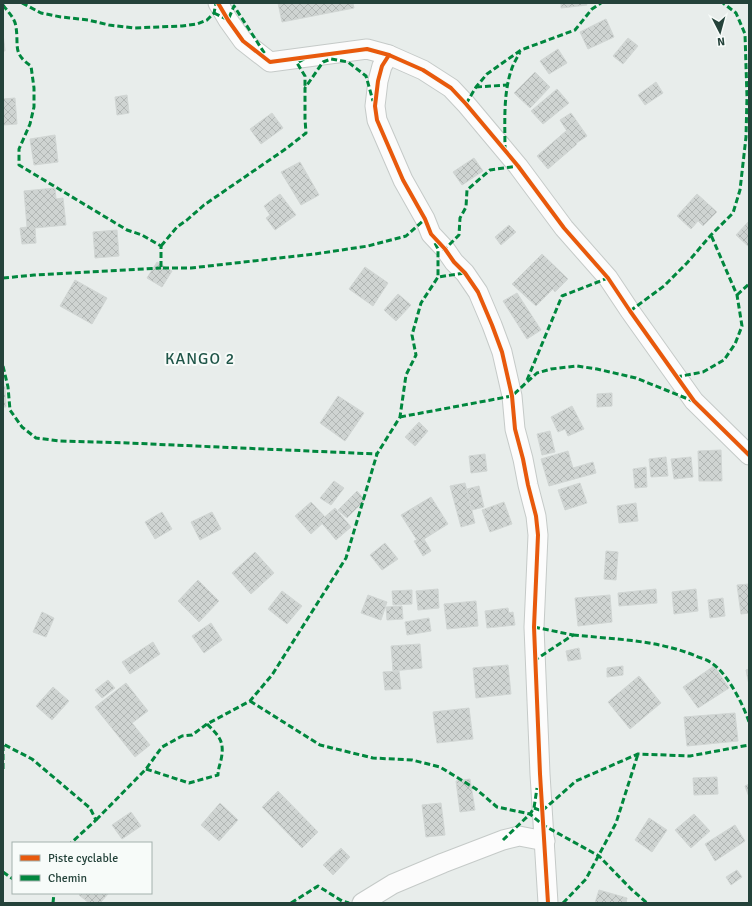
<svg xmlns="http://www.w3.org/2000/svg" width="752" height="906" font-family="Signika,sans-serif">
<defs>
<pattern id="building-cross-hatch" width="8" height="8" patternUnits="userSpaceOnUse"><rect width="8" height="8" fill="#cfd4d2"/><path d="M0 0l8 8M0 8l8-8" fill="none" stroke="#b2b7b5"/></pattern>
</defs>
<rect width="100%" height="100%" fill="#e8edeb"/>
<g fill="url(#building-cross-hatch)" stroke="#d1d6d4">
<polygon points="278,3 353,3 354,8 282,22"/>
<polygon points="561,3 586,3 587,5 561,8"/>
<polygon points="606,19 614,37 588,49 580,32"/>
<polygon points="3,33 5,51 3,51"/>
<polygon points="628,38 638,46 623,64 613,56"/>
<polygon points="558,49 567,63 549,74 540,61"/>
<polygon points="535,72 550,87 530,108 514,93"/>
<polygon points="656,82 663,93 645,105 638,95"/>
<polygon points="557,89 569,103 543,124 531,111"/>
<polygon points="127,95 129,113 117,115 115,97"/>
<polygon points="15,98 17,124 3,125 3,99"/>
<polygon points="272,113 283,128 261,144 250,129"/>
<polygon points="571,113 587,136 575,144 560,120"/>
<polygon points="566,131 577,144 548,169 537,156"/>
<polygon points="55,135 58,162 34,165 30,139"/>
<polygon points="474,158 483,171 462,185 453,172"/>
<polygon points="300,162 319,195 301,205 281,172"/>
<polygon points="55,188 56,199 63,198 66,225 35,228 36,243 22,244 20,228 27,227 24,191"/>
<polygon points="280,194 296,215 275,230 266,218 270,215 264,206"/>
<polygon points="697,194 717,212 703,226 698,221 691,229 677,216"/>
<polygon points="749,221 749,247 736,235"/>
<polygon points="509,225 516,232 501,245 495,237"/>
<polygon points="117,230 119,256 95,258 93,232"/>
<polygon points="542,254 568,279 555,292 553,289 536,306 512,284"/>
<polygon points="157,262 172,271 162,287 147,278"/>
<polygon points="365,267 388,283 373,306 349,289"/>
<polygon points="75,280 107,298 92,324 60,306"/>
<polygon points="517,293 541,330 527,339 503,301"/>
<polygon points="398,294 411,305 396,321 384,310"/>
<polygon points="3,386 5,386 6,407 3,407"/>
<polygon points="612,393 612,406 597,407 597,394"/>
<polygon points="338,396 364,413 345,441 320,423"/>
<polygon points="572,406 584,429 568,436 565,429 558,432 551,417"/>
<polygon points="419,422 428,431 415,446 405,437"/>
<polygon points="550,431 555,452 542,455 537,434"/>
<polygon points="721,450 722,481 699,481 698,451"/>
<polygon points="568,451 573,468 593,462 596,473 549,486 541,459"/>
<polygon points="485,454 487,471 471,473 469,456"/>
<polygon points="666,457 668,476 651,477 649,459"/>
<polygon points="691,457 693,477 674,479 671,459"/>
<polygon points="646,467 647,487 635,488 633,469"/>
<polygon points="334,481 344,488 331,505 320,498"/>
<polygon points="465,483 475,523 461,527 450,486"/>
<polygon points="580,483 587,503 565,510 558,490"/>
<polygon points="479,486 484,507 472,510 467,489"/>
<polygon points="357,491 365,500 347,518 338,510"/>
<polygon points="431,497 448,524 424,539 431,551 423,556 414,541 417,540 401,515"/>
<polygon points="311,502 327,519 311,534 295,516"/>
<polygon points="504,502 512,524 490,532 482,510"/>
<polygon points="636,503 638,521 619,523 617,506"/>
<polygon points="335,508 351,527 336,540 320,521"/>
<polygon points="162,512 172,529 155,539 145,522"/>
<polygon points="212,512 221,529 200,540 191,522"/>
<polygon points="385,543 398,559 382,570 370,555"/>
<polygon points="606,551 618,552 616,580 604,579"/>
<polygon points="255,552 274,573 251,594 232,573"/>
<polygon points="198,580 219,601 199,622 178,601"/>
<polygon points="749,584 749,613 741,614 737,585"/>
<polygon points="438,589 439,608 418,610 416,591"/>
<polygon points="656,589 657,603 619,606 618,593"/>
<polygon points="696,589 698,611 674,614 672,592"/>
<polygon points="412,590 412,604 393,605 392,591"/>
<polygon points="282,591 302,606 287,624 268,609"/>
<polygon points="368,595 387,602 381,620 361,613"/>
<polygon points="610,595 612,622 578,626 575,598"/>
<polygon points="723,598 725,616 710,618 708,600"/>
<polygon points="476,601 478,626 447,629 444,604"/>
<polygon points="402,606 403,619 387,620 386,607"/>
<polygon points="508,608 509,613 513,612 515,625 487,628 485,611"/>
<polygon points="42,612 54,618 46,637 33,632"/>
<polygon points="429,618 431,631 407,635 405,622"/>
<polygon points="211,623 222,640 204,653 192,636"/>
<polygon points="153,642 160,654 130,674 122,662"/>
<polygon points="420,644 422,668 393,671 391,646"/>
<polygon points="579,648 581,659 568,661 566,651"/>
<polygon points="508,665 511,694 476,698 473,668"/>
<polygon points="623,666 623,675 607,677 607,668"/>
<polygon points="714,666 729,688 698,708 683,687"/>
<polygon points="749,669 749,685 746,670"/>
<polygon points="399,671 401,689 385,690 383,672"/>
<polygon points="639,676 661,703 630,729 608,702"/>
<polygon points="108,680 115,688 102,698 95,690"/>
<polygon points="126,683 148,711 132,723 150,745 135,757 95,707"/>
<polygon points="53,687 69,701 52,720 36,706"/>
<polygon points="469,708 473,739 437,743 433,712"/>
<polygon points="735,713 738,741 687,746 684,717"/>
<polygon points="717,777 718,794 694,795 693,778"/>
<polygon points="470,779 475,810 460,812 456,781"/>
<polygon points="749,784 749,797 745,786"/>
<polygon points="278,791 318,832 302,848 262,807"/>
<polygon points="220,803 238,820 219,841 201,825"/>
<polygon points="441,803 445,835 426,837 422,805"/>
<polygon points="131,812 141,826 122,839 112,825"/>
<polygon points="694,814 710,831 691,848 675,830"/>
<polygon points="649,818 667,830 652,852 635,840"/>
<polygon points="735,825 745,841 715,861 705,844"/>
<polygon points="341,848 350,857 333,875 323,865"/>
<polygon points="737,870 742,877 731,885 726,877"/>
<polygon points="599,890 627,898 626,903 595,903"/>
<polygon points="81,893 108,893 108,894 100,903 89,903 79,895"/>
</g>
<g fill="none" stroke-linecap="round" stroke-linejoin="round">
<g stroke="#c5cac8" stroke-width="21">
<g id="minor">
<polyline points="218,3 228,20 243,41 270,62 367,49 389,55 423,70 451,88 466,104 518,166 564,228 608,278 630,311 694,401 749,455"/>
<polyline points="389,55 382,66 378,81 375,106 377,120 403,180 425,219 431,234 445,249 454,262 465,273 478,292 492,325 502,352 512,396 515,429 523,459 528,485 536,516 538,535 534,627 540,774 548,903"/>
<polyline points="362,903 393,884 443,863 503,840 519,836 545,841"/>
</g>
</g>
<use href="#minor" stroke="#fcfcfc" stroke-width="19"/>
<g stroke="#00873e" stroke-width="3" stroke-dasharray="6 3" stroke-linecap="butt">
<polyline points="22,3 41,13 61,17 88,20 109,25 134,28 182,26 197,24 207,20 214,13 216,3"/>
<path d="M3 5C8 12 15 18 16 27 19 46 12 53 31 66L34 88V107L30 124 19 149V165L127 230 142 235 161 246V268H191L315 254 368 246 406 236 425 219"/>
<polyline points="214,13 228,20 234,6 265,54"/>
<polyline points="304,59 297,63 305,76 305,88"/>
<polyline points="476,87 508,85"/>
<polyline points="466,104 476,87 487,74 521,50 575,30 592,9 601,3"/>
<path d="M505 151C505 125 503 95 511 71 513 64 517 58 520 52"/>
<polyline points="435,243 438,249 438,277"/>
<polyline points="161,246 177,227 187,220 204,205 287,148 306,133 305,119 305,88 323,62 331,59 348,62 366,76 373,101"/>
<polyline points="442,249 445,249 459,235 460,218 466,207 467,190 490,170 518,166"/>
<polyline points="3,278 34,275 161,268"/>
<polyline points="737,295 749,284"/>
<polyline points="630,311 664,286 687,263 711,235 733,213 740,190 746,137 747,97 745,34 736,13 723,3"/>
<polyline points="3,366 8,387 10,410 22,427 36,438 60,441 128,443 377,454"/>
<polyline points="676,377 703,372 724,360 735,344 742,326 737,295 711,235"/>
<polyline points="527,380 562,296 608,278"/>
<polyline points="400,417 512,396 527,382 537,373 551,369 577,366 597,369 636,378 693,401"/>
<polyline points="534,627 573,635 535,660"/>
<path d="M573 635C613 639 658 640 696 656 700 658 706 659 710 662 727 672 743 704 749 722"/>
<polyline points="250,701 320,745 373,758 412,760 440,767 476,789 497,807 530,814 543,825 599,856 631,889 647,903"/>
<polyline points="3,769 3,744 32,759 90,808 96,820 71,843"/>
<path d="M146 769 189 783 218 775C218 769 220 765 221 760 225 741 219 736 207 724"/>
<polyline points="534,808 542,811 576,781 638,754 690,756 749,745"/>
<polyline points="96,820 146,769 162,747 182,736 192,735 207,724 250,701 272,675 346,558 377,454 400,417 406,375 416,355 412,335 421,303 438,277 465,273"/>
<polyline points="503,840 530,814 534,808 537,788"/>
<polyline points="3,872 13,879"/>
<polyline points="53,903 54,893"/>
<polyline points="291,903 318,886 342,901 349,903"/>
<polyline points="563,903 586,879 616,823 638,754"/>
</g>
<g stroke="#f7fbf9" stroke-width="6">
<g id="cycleway">
<polyline points="218,3 228,20 243,41 270,62 367,49 389,55 423,70 451,88 466,104 518,166 564,228 608,278 630,311 694,401 749,455"/>
<polyline points="389,55 382,66 378,81 375,106 377,120 403,180 425,219 431,234 445,249 454,262 465,273 478,292 492,325 502,352 512,396 515,429 523,459 528,485 536,516 538,535 534,627 540,774 548,903"/>
</g>
</g>
<use href="#cycleway" stroke="#e8590c" stroke-width="4"/>
</g>
<g text-anchor="middle" stroke-width="4" stroke-linejoin="round" paint-order="stroke">
<g font-size="16" letter-spacing="1" fill="#1f5548" stroke="#f7fbf9">
<text x="200" y="364">KANGO 2</text>
</g>
</g>
<rect width="752" height="906" fill="none" stroke="#24423a" stroke-width="8"/>
<rect x="12" y="842" width="140" height="52" fill="#f7fbf9" stroke="#a3b1ad"/>
<rect x="20" y="855" width="20" height="6" fill="#e8590c" stroke="#a3b1ad"/>
<text x="48" y="862" font-size="12" fill="#24423a">Piste cyclable</text>
<rect x="20" y="875" width="20" height="6" fill="#00873e" stroke="#a3b1ad"/>
<text x="48" y="882" font-size="12" fill="#24423a">Chemin</text>
<g transform="translate(720 32) rotate(174)" stroke="#f7fbf9" stroke-width="3" paint-order="stroke">
<path d="M0-3L7 15L0 10L-7 15Z" fill="#24423a"/>
<text y="-6" font-size="11" font-weight="bold" text-anchor="middle" fill="#24423a">N</text>
</g>
</svg>
